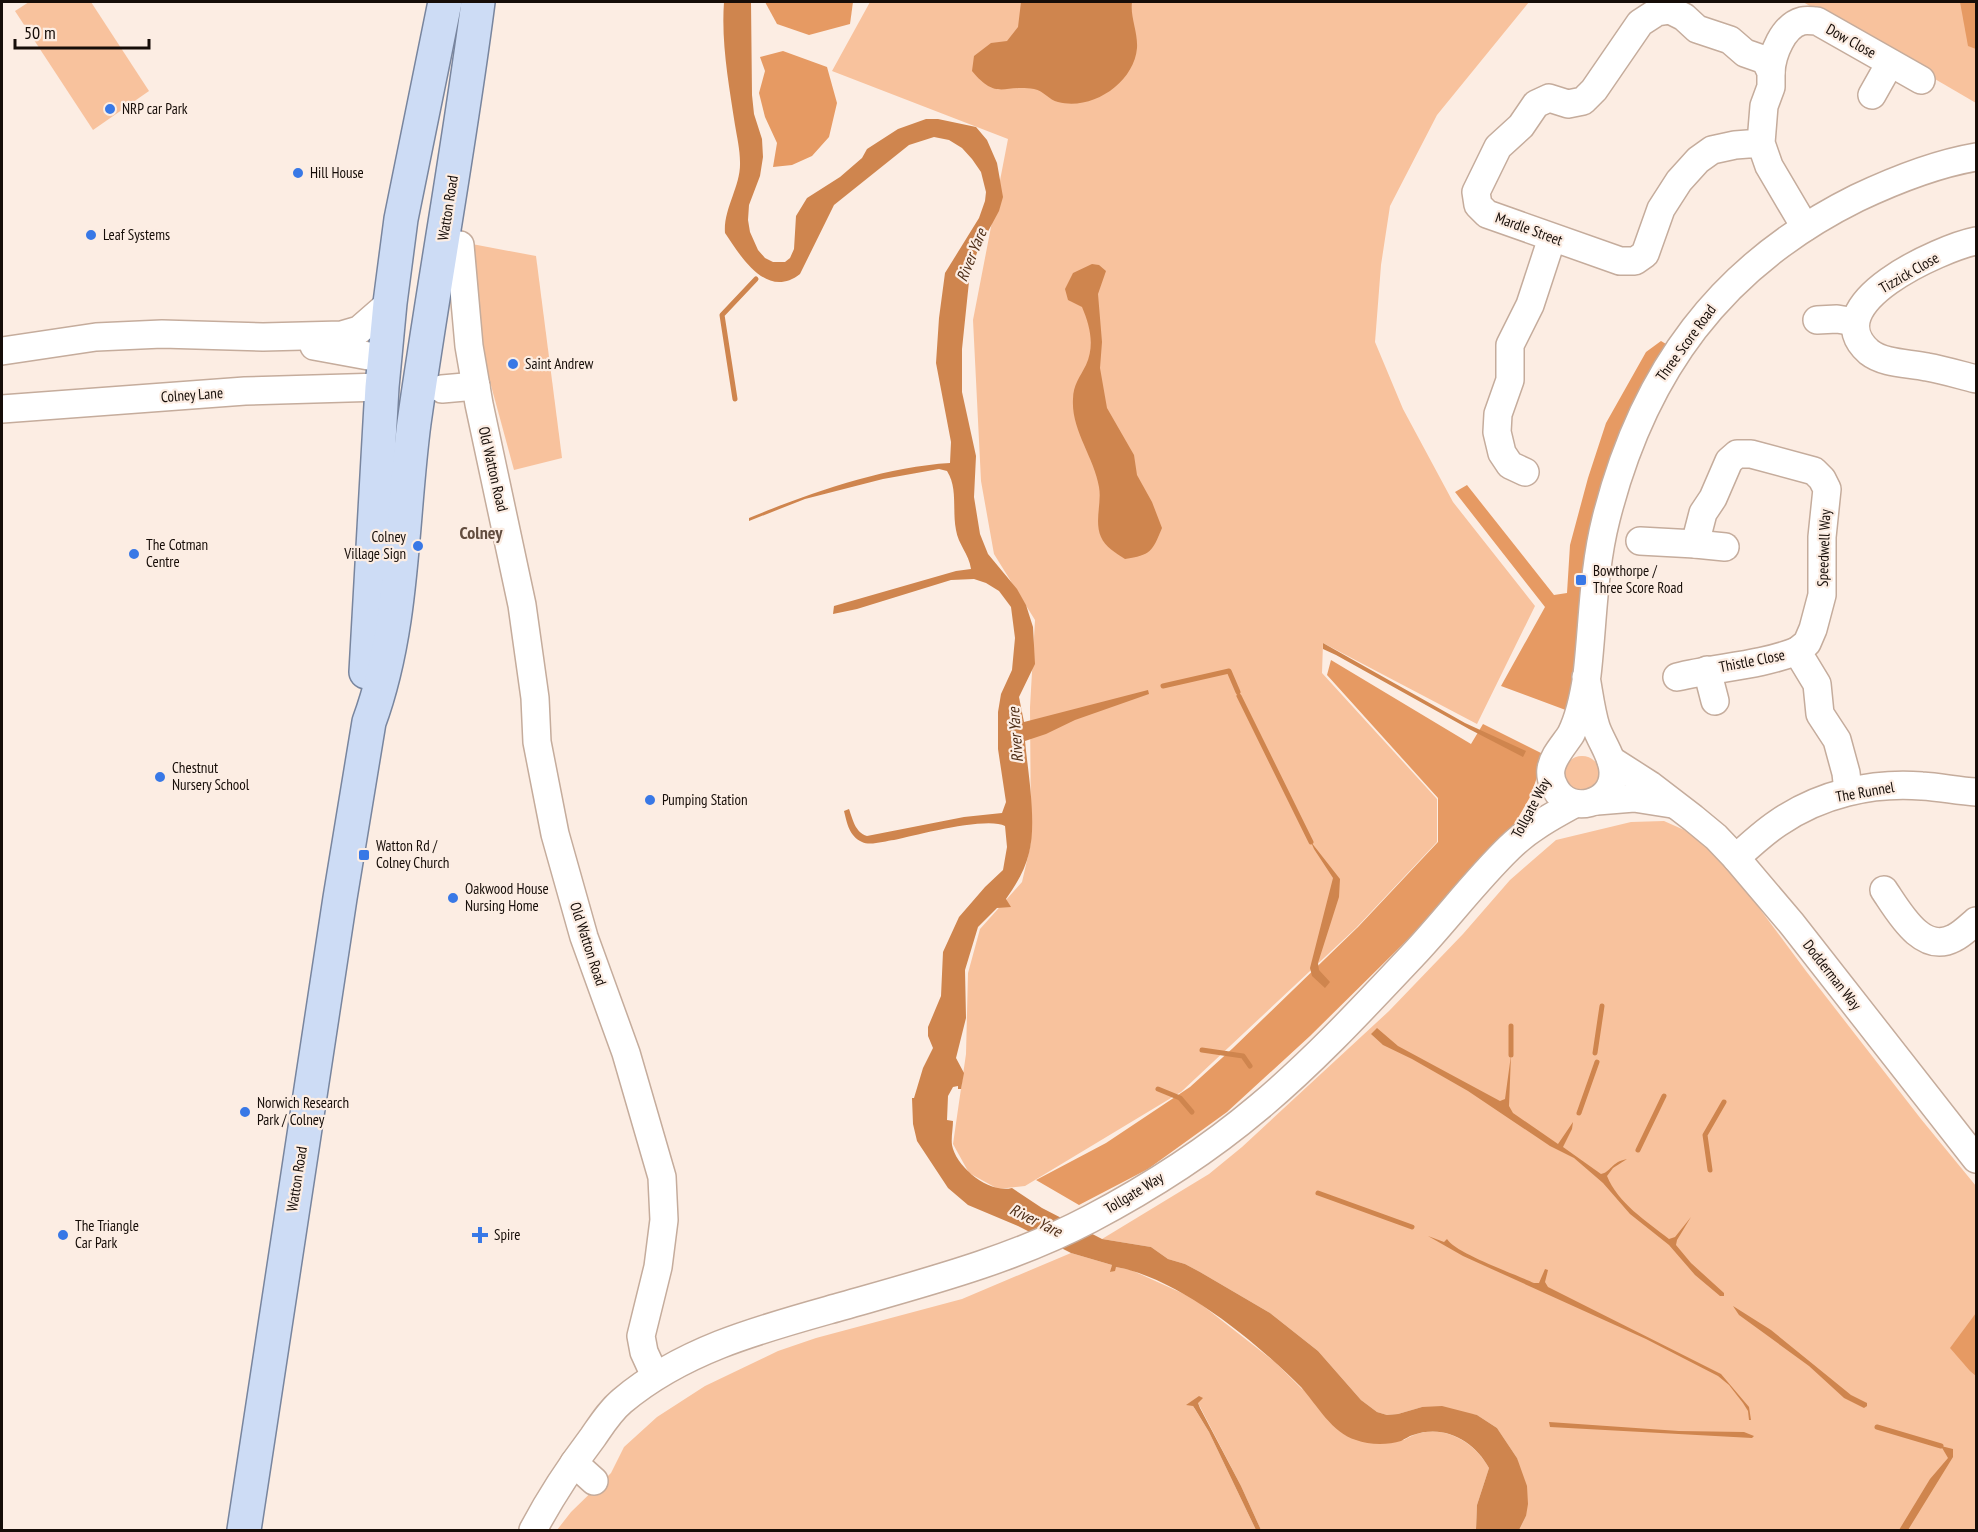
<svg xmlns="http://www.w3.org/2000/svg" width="1978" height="1532" font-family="'PT Sans Narrow',sans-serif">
<rect width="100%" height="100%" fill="#fcede3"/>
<g fill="#f8c29d">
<polygon points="29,2 91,2 149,91 93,130 15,11"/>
<polygon points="870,2 1529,2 1437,115 1390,206 1381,265 1375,342 1403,409 1453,502 1535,606 1477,724 1323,643 1322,673 1437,799 1437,842 1356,928 1181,1092 1025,1186 998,1189 969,1173 953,1144 966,1054 968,973 980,929 1022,882 1031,843 1030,707 1035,620 994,554 981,481 973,320 1008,139 832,71"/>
<polygon points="1803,2 1976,2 1976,103"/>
<polygon points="472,244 536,256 562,458 514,470 480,345"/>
<circle cx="1582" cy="774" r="18"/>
<polygon points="1664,821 1691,833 1725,862 1806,971 1921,1119 1976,1186 1976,1530 1519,1530 1526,1516 1517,1458 1497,1428 1477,1415 1422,1407 1398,1414 1387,1415 1377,1412 1361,1400 1318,1351 1270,1313 1200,1272 1185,1264 1168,1259 1151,1247 1102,1239 1209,1174 1242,1147 1389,1011 1463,934 1510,880 1556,840 1631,822"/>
<path d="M1071 1253 1112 1265 1111 1272 1116 1267 1131 1270 1193 1298 1275 1362 1302 1389 1404 1440C1436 1420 1472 1438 1489 1468L1477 1505 1476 1530H1261L1241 1486 1198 1403 1193 1406 1209 1432 1256 1530H557L571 1512 611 1473 624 1447 657 1417 705 1386 778 1351 816 1338 962 1299Z"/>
</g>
<g fill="#e69a63">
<polygon points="765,2 853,2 850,24 809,35 777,24"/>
<polygon points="1960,2 1976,2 1976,49 1968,46"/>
<polygon points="783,51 827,67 837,103 829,137 812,156 792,165 773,167 777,143 765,117 759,93 765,71 760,57"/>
<polygon points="1661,341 1666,344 1623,425 1603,495 1571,712 1501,686 1545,607 1455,492 1467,485 1554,595 1567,593 1570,545 1588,478 1606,423 1646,352"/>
<polygon points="1331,660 1471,744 1483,724 1545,755 1530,797 1514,825 1471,877 1310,1036 1227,1112 1148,1169 1079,1205 1036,1180 1106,1143 1190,1087 1233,1048 1358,927 1438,842 1438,798 1327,675"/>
<polygon points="1976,1313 1976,1376 1970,1371 1950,1348"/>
</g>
<g fill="#cf854e">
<path d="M724 2H751L752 95 754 114 762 139 763 157 760 176 749 205 748 220 750 232 758 250 765 258 773 262H785L790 258 794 249 796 216 807 198 840 177 862 158 867 149 898 129 926 119H938L976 127 987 140 997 163 1003 197 999 211 978 250 970 272 962 349V392L976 456 974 497 980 534 988 554 1017 589 1026 605 1033 627 1035 664 1019 697 1024 722 1148 690 1149 694 1075 720 1046 734 1025 741C1028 773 1037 823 1029 853 1025 870 1016 885 1006 899L1011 907 997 908 978 927 965 970 966 1018 956 1058 964 1073 961 1089H958V1086L953 1087 948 1096 947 1120 953 1121C953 1128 951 1138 952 1145 956 1167 989 1194 1012 1188L1042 1208 1102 1239 1151 1247 1168 1259 1185 1264 1200 1272 1270 1313 1318 1351 1361 1400 1377 1412 1387 1415 1398 1414 1422 1407 1442 1406 1477 1415 1497 1428 1517 1458 1527 1486 1528 1504 1526 1516 1519 1530H1476L1477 1505 1489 1468C1474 1441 1445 1424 1413 1435 1409 1436 1405 1439 1401 1441 1388 1445 1369 1445 1356 1440 1332 1433 1317 1405 1301 1387 1256 1342 1179 1278 1116 1267L1115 1271 1110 1272 1112 1265 1071 1253 1018 1226 968 1205 948 1188 917 1141 913 1124 912 1098H914L923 1068 933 1048 928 1036V1027L941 996 943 952 959 917 985 887 1003 870 1007 847 1005 826C988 816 916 835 894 840 885 841 870 846 862 842 849 836 847 823 844 811L849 809C853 820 855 832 867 836L964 817 1002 813 1006 802 998 749V712L1001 694 1012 670 1015 638 1011 607 999 591 986 583 974 579 951 580 857 609 833 614 834 606 956 571 971 569C969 554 958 544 956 530 952 510 958 488 947 471L939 469 883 479 805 499 749 521V518C810 493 883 467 950 463L951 442 936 363 939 318 945 273 979 218 985 201 986 192 981 172 972 159 962 148 949 140 934 137 909 145 834 205 800 274C767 300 741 257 725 233 723 209 741 186 740 162 740 150 737 137 735 125 729 85 721 43 724 2Z"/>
<path d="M1021 2H1132C1130 17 1138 32 1137 48 1134 83 1092 111 1058 102 1049 100 1044 91 1034 89 1003 84 997 101 972 71L974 56 991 43 1007 41 1018 27Z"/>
<path d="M1092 264 1099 265 1106 271 1098 294 1102 342 1100 368 1107 408 1134 455 1137 475 1152 502 1162 528C1152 552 1151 555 1125 559 1116 553 1105 547 1101 537 1094 521 1102 503 1099 487 1094 457 1071 430 1073 399 1073 385 1080 377 1086 365 1095 345 1090 326 1082 307L1068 300 1065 289 1073 273Z"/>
<polygon points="1323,643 1465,723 1526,751 1523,757 1469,729 1336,655 1323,649"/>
<polygon points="1311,842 1340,879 1339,897 1318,963 1319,970 1330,982 1325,988 1312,976 1310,968 1333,878 1314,849"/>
<path d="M1377 1028 1398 1046 1500 1101 1505 1099 1511 1055 1509 1106 1513 1113 1558 1144 1573 1122 1572 1129 1563 1147 1601 1174C1611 1172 1611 1162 1627 1159L1613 1168 1607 1176C1618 1203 1646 1221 1669 1239L1675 1237 1691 1217 1677 1240 1676 1245 1691 1263 1724 1293V1296H1720L1695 1275 1669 1245 1630 1214 1603 1183 1574 1158 1550 1146 1468 1091 1412 1059 1383 1045 1371 1034Z"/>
<path d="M1428 1236 1444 1242 1447 1239C1455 1253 1517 1275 1534 1283H1539L1545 1269 1548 1270 1545 1282 1548 1287 1721 1374 1749 1407 1751 1420H1749L1748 1411 1743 1403 1729 1385 1718 1376 1646 1339 1463 1256Z"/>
<polygon points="1733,1306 1771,1330 1851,1395 1867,1403 1867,1406 1864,1408 1844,1398 1809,1366 1739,1315"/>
<polygon points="1199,1396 1203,1398 1198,1403 1200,1408 1241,1486 1261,1530 1256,1530 1209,1432 1195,1409 1193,1406 1186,1405"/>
<polygon points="1549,1422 1679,1431 1744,1432 1754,1436 1752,1438 1550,1427"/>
<polygon points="1941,1446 1953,1449 1953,1457 1908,1530 1899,1530 1930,1479 1948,1458"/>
</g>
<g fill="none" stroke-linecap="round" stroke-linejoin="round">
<g stroke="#cf854e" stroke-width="5">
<polyline points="735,399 722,315 756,279"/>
<polyline points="1163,686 1229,671 1238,692"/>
<polyline points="1239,696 1311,842"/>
<polyline points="1202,1050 1243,1056 1250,1066"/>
<polyline points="1595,1053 1602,1006"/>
<polyline points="1511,1055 1511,1026"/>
<polyline points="1158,1089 1180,1098 1192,1112"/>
<polyline points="1579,1113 1597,1062"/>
<polyline points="1638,1150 1664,1096"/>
<polyline points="1710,1170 1705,1135 1724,1102"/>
<polyline points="1318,1193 1412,1227"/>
<polyline points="1877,1427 1941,1446"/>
</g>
<g stroke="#c5ac9c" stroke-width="30">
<g id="minor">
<path d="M1771 72C1772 54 1783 26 1802 21 1807 20 1813 21 1817 21L1921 80"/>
<polyline points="1872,95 1890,63"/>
<polyline points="1761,143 1735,145 1712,150 1698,160 1679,181 1661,209 1645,254 1635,261 1620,261 1487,214 1478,205 1476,192 1498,147 1521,126 1536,104 1549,98 1568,104 1583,101 1594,90 1640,23 1657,12 1670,10 1684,17 1697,29 1730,40 1745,53 1765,60 1771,72 1771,87 1764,106 1761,143 1769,166 1805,227"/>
<path d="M1976 241C1941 248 1814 304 1869 352 1884 364 1909 363 1927 367 1944 370 1960 375 1976 379"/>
<polyline points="460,245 469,346 479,404 522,605 535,698 537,742 555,834 584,937 626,1053 662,1177 664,1220 658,1267 641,1336 644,1352 655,1376"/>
<polyline points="1817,320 1837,319 1855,322"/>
<polyline points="314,346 385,359"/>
<polyline points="2,351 96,337 162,334 263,337 342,335 359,330 390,303"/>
<polyline points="442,389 476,386"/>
<polyline points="2,409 245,391 382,387"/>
<polyline points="1525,472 1510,465 1502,453 1497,432 1498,414 1510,380 1510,345 1530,305 1552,238"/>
<polyline points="1640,541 1695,544 1703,513 1713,498 1729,461 1737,454 1751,454 1814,471 1822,479 1827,489 1822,537 1822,595 1813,629 1807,643 1797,651 1817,684 1820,714 1837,740 1846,773 1848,791"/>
<polyline points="1695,544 1725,547"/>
<polyline points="1707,670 1715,701"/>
<path d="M1586 677C1589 693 1591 711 1596 727 1601 742 1614 758 1613 774 1613 804 1570 816 1555 788 1552 783 1550 775 1551 769 1553 756 1564 745 1571 734 1580 716 1584 695 1587 675 1593 623 1593 570 1606 519 1643 372 1720 266 1857 198 1895 180 1935 164 1976 157"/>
<path d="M1677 677C1717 667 1759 666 1797 651"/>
<polyline points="1611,760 1650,785 1693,818 1716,837 1736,858 1792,924 1976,1159"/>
<polyline points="1597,801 1634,798 1672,804"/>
<path d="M1736 858C1749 846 1763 833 1778 823 1820 794 1872 782 1922 786 1940 787 1958 791 1976 792"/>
<path d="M1884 890C1899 912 1922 955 1954 938 1962 934 1969 927 1976 921"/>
<polyline points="574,1463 594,1481"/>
<path d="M533 1530C550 1498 571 1466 593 1437 602 1424 610 1411 622 1401 685 1348 765 1328 843 1306 927 1282 1012 1260 1090 1219 1149 1188 1208 1150 1259 1107 1314 1061 1364 1007 1413 955 1446 920 1475 881 1509 848 1528 829 1552 816 1574 804"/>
</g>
</g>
<g stroke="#78859e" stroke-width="36">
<g id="major">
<polyline points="366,672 382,387 390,303 401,219 445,2"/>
<path d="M244 1530 340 898 369 722C404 627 401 522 414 423 434 282 460 142 478 2"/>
</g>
</g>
<use href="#minor" stroke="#fff" stroke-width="27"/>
<use href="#major" stroke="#cddcf5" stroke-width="33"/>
</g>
<g fill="#3878e6" stroke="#fcede3" stroke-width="2">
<circle cx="110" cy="109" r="6"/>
<circle cx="298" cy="173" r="6"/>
<circle cx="91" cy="235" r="6"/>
<circle cx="513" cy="364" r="6"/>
<circle cx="418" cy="546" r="6"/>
<circle cx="134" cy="554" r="6"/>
<rect x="1575" y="574" width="12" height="12" rx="3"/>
<circle cx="160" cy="777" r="6"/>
<circle cx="650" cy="800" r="6"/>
<rect x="358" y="849" width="12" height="12" rx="3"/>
<circle cx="453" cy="898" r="6"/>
<circle cx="245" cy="1112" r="6"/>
<circle cx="63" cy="1235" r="6"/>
<path d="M477 1226h6v6h6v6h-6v6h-6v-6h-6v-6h6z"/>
</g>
<g text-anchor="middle" stroke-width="4.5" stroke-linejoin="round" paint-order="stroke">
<g font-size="15" fill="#160d08" stroke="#fcede3">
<text transform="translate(1851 41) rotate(29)" y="5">Dow Close</text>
<text transform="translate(448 208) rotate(-81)" y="5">Watton Road</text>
<text transform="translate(1529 229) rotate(20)" y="5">Mardle Street</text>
<text transform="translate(1909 273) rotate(-30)" y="5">Tizzick Close</text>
<text transform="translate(1686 343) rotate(-54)" y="5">Three Score Road</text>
<text transform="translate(192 395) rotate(-4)" y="5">Colney Lane</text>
<text transform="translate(493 469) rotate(77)" y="5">Old Watton Road</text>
<text transform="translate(1824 548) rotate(-88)" y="5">Speedwell Way</text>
<text transform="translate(1752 661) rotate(-11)" y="5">Thistle Close</text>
<text transform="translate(1865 792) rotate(-10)" y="5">The Runnel</text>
<text transform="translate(1531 808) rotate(-62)" y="5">Tollgate Way</text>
<text transform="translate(588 944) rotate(72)" y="5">Old Watton Road</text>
<text transform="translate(1832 975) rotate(52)" y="5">Dodderman Way</text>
<text transform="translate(297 1179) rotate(-81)" y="5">Watton Road</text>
<text transform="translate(1134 1193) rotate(-31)" y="5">Tollgate Way</text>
</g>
<g font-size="15" fill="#160d08" stroke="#fcede3" text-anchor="start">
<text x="122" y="114">NRP car Park</text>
<text x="310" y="178">Hill House</text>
<text x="103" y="240">Leaf Systems</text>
<text x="525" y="369">Saint Andrew</text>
<text x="406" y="542" text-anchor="end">Colney<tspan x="406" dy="17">Village Sign</tspan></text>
<text x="146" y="550">The Cotman<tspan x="146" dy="17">Centre</tspan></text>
<text x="1593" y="576">Bowthorpe /<tspan x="1593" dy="17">Three Score Road</tspan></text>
<text x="172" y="773">Chestnut<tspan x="172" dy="17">Nursery School</tspan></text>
<text x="662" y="805">Pumping Station</text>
<text x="376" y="851">Watton Rd /<tspan x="376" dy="17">Colney Church</tspan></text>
<text x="465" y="894">Oakwood House<tspan x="465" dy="17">Nursing Home</tspan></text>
<text x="257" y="1108">Norwich Research<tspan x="257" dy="17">Park / Colney</tspan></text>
<text x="75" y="1231">The Triangle<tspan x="75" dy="17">Car Park</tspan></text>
<text x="494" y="1240">Spire</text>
</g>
<g font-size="16" font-style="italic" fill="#4e2e17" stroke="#fcede3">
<text transform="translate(971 255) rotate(-68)" y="6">River Yare</text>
<text transform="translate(1015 735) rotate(-94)" y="6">River Yare</text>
<text transform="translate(1036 1220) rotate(26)" y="6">River Yare</text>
</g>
<g font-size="18" font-weight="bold" fill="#624d3f" stroke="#fcede3">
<text x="481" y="539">Colney</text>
</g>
</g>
<rect width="1978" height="1532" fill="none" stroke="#160d08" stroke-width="6"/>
<path d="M15 39v9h134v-9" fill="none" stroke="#160d08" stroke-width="3"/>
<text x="24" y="39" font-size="18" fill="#160d08" stroke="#fcede3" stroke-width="4.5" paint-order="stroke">50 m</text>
</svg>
